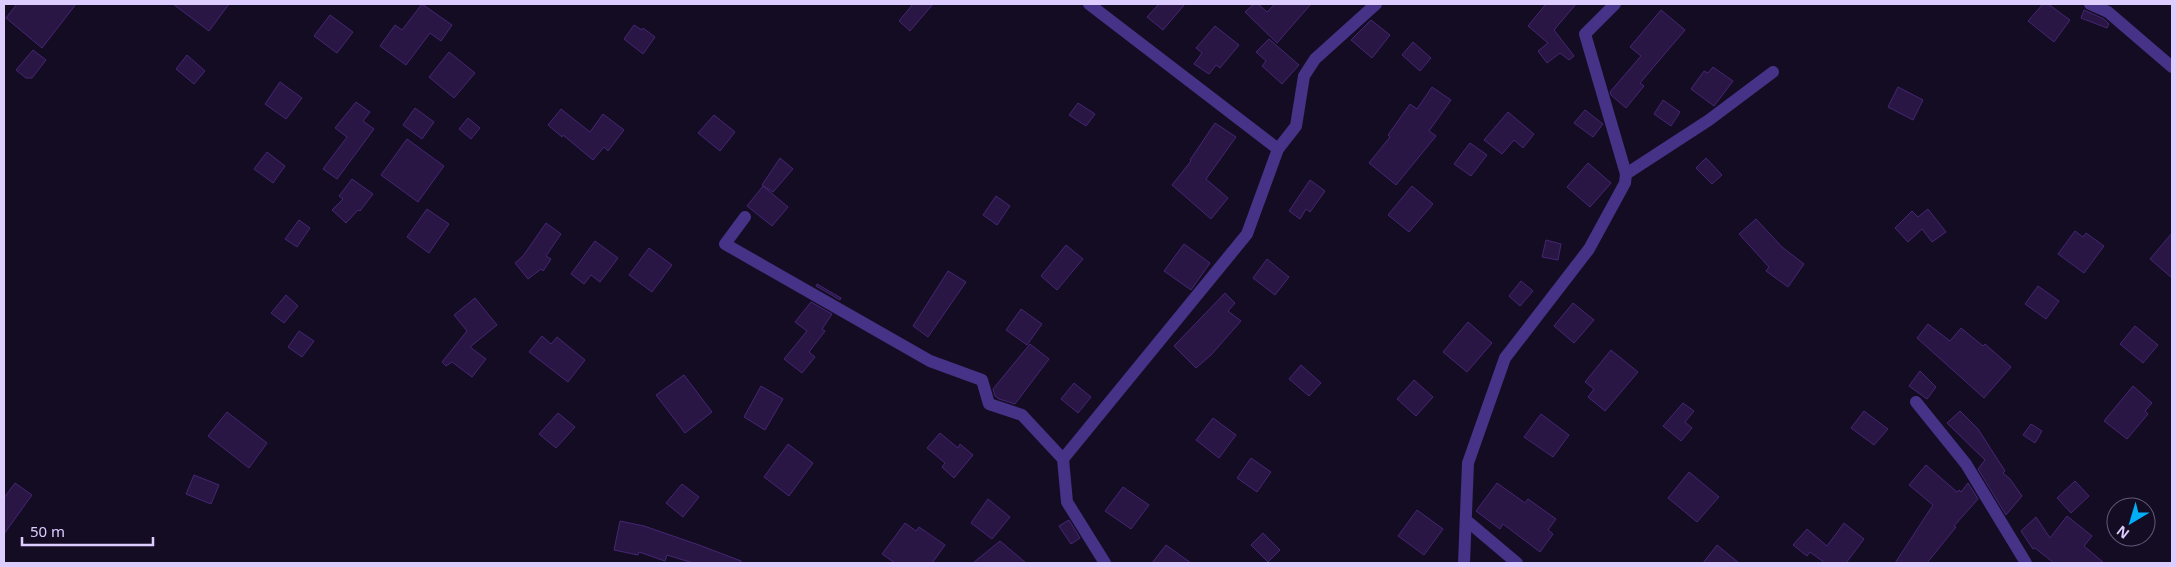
<svg xmlns="http://www.w3.org/2000/svg" width="2176" height="567" font-family="'Noto Sans',sans-serif">
<rect width="100%" height="100%" fill="#140c23"/>
<g fill="#291645" stroke="#452673">
<polygon points="17,4 76,4 42,48 6,18"/>
<polygon points="173,4 229,4 209,31"/>
<polygon points="422,4 452,25 441,41 430,33 406,65 380,46 395,25 402,30"/>
<polygon points="913,4 933,4 910,31 899,21"/>
<polygon points="1159,4 1185,4 1163,30 1147,17"/>
<polygon points="1254,4 1258,4 1267,12 1275,4 1311,4 1277,43 1245,12"/>
<polygon points="1546,4 1576,4 1554,30 1574,56 1569,60 1560,53 1547,63 1538,51 1548,43 1528,26"/>
<polygon points="2043,4 2048,4 2070,20 2054,42 2028,21"/>
<polygon points="1661,10 1685,30 1640,83 1644,86 1626,108 1611,95 1610,92 1641,56 1630,47"/>
<polygon points="2084,10 2104,19 2109,24 2107,28 2081,18"/>
<polygon points="330,15 353,32 337,53 314,36"/>
<polygon points="1371,20 1390,35 1372,58 1351,40"/>
<polygon points="634,25 642,30 643,28 655,37 643,54 624,39"/>
<polygon points="1215,26 1239,45 1220,68 1216,65 1209,74 1194,64 1202,53 1196,48"/>
<polygon points="1269,39 1299,65 1282,84 1262,66 1266,61 1256,52"/>
<polygon points="1413,42 1431,58 1420,71 1402,55"/>
<polygon points="33,50 46,60 32,78 26,78 16,70"/>
<polygon points="449,52 475,73 454,98 429,77"/>
<polygon points="187,55 205,71 194,84 176,69"/>
<polygon points="1713,67 1733,81 1714,106 1691,89 1704,71 1708,73"/>
<polygon points="280,82 302,98 286,119 265,104"/>
<polygon points="1432,87 1451,100 1429,131 1436,136 1396,185 1369,163 1390,137 1388,135 1410,104 1417,109"/>
<polygon points="1898,87 1923,100 1913,120 1888,107"/>
<polygon points="1663,100 1680,112 1671,126 1654,114"/>
<polygon points="356,102 370,112 363,121 374,129 337,179 323,169 347,137 335,128"/>
<polygon points="1078,103 1095,114 1086,126 1069,115"/>
<polygon points="415,108 434,122 422,139 403,125"/>
<polygon points="561,109 590,132 603,114 624,130 608,151 604,147 593,160 563,135 562,137 548,125"/>
<polygon points="1585,110 1603,124 1593,137 1574,123"/>
<polygon points="1508,112 1534,134 1523,148 1514,140 1502,154 1484,140"/>
<polygon points="714,115 735,132 720,151 698,133"/>
<polygon points="468,118 480,128 471,139 459,129"/>
<polygon points="1215,123 1236,137 1206,179 1228,198 1211,219 1172,185 1191,161 1190,160"/>
<polygon points="407,139 444,166 418,202 381,175"/>
<polygon points="1470,143 1487,155 1471,176 1454,164"/>
<polygon points="267,152 285,166 273,183 254,169"/>
<polygon points="780,158 793,169 773,192 762,185"/>
<polygon points="1706,158 1722,175 1712,184 1696,168"/>
<polygon points="1588,163 1611,183 1590,207 1567,187"/>
<polygon points="352,179 373,194 360,211 358,210 346,223 332,210 343,199 339,196"/>
<polygon points="1310,180 1325,191 1310,212 1306,209 1300,219 1289,211"/>
<polygon points="763,186 788,207 772,226 747,206"/>
<polygon points="1412,186 1433,204 1409,232 1388,215"/>
<polygon points="996,196 1010,206 997,225 983,215"/>
<polygon points="427,209 449,224 429,253 407,237"/>
<polygon points="1928,209 1946,232 1932,242 1922,229 1908,242 1895,228 1912,211 1918,217"/>
<polygon points="1756,219 1782,247 1804,264 1788,287 1766,271 1769,267 1739,234"/>
<polygon points="299,220 310,228 297,247 285,239"/>
<polygon points="546,223 561,234 546,256 551,259 543,271 541,269 528,279 515,263 523,256"/>
<polygon points="2075,231 2083,237 2086,233 2104,246 2084,273 2058,254"/>
<polygon points="2172,233 2172,278 2150,259"/>
<polygon points="1546,240 1561,244 1558,260 1542,257"/>
<polygon points="595,241 618,258 600,282 591,275 584,284 571,274"/>
<polygon points="1184,244 1210,263 1191,290 1164,271"/>
<polygon points="1066,245 1083,259 1057,290 1041,276"/>
<polygon points="649,248 672,265 652,292 629,275"/>
<polygon points="1267,259 1289,277 1275,295 1253,278"/>
<polygon points="948,271 966,282 928,337 913,326"/>
<polygon points="1521,281 1533,291 1520,306 1509,296"/>
<polygon points="817,284 841,298 840,300 816,286"/>
<polygon points="2038,286 2059,301 2046,319 2025,304"/>
<polygon points="1225,293 1235,303 1228,311 1241,321 1211,355 1196,368 1174,346"/>
<polygon points="286,295 298,306 284,323 271,313"/>
<polygon points="475,298 497,325 470,347 486,359 472,377 452,362 446,366 442,362 467,331 454,315"/>
<polygon points="811,302 832,314 822,329 825,331 809,352 815,357 802,373 784,359 807,331 795,322"/>
<polygon points="1573,303 1594,320 1574,343 1554,326"/>
<polygon points="1021,309 1042,324 1027,345 1006,330"/>
<polygon points="1468,322 1492,343 1467,372 1443,352"/>
<polygon points="1928,324 1950,341 1961,328 1983,346 1985,344 2011,367 1984,398 1917,338"/>
<polygon points="2135,326 2158,345 2143,363 2120,344"/>
<polygon points="299,331 314,341 302,357 288,347"/>
<polygon points="542,336 551,344 557,337 585,360 568,382 529,352"/>
<polygon points="1030,344 1049,359 1015,404 999,399 995,396 993,389"/>
<polygon points="1611,350 1638,372 1605,411 1588,397 1594,389 1585,382"/>
<polygon points="1301,365 1321,383 1309,396 1289,379"/>
<polygon points="1920,371 1936,387 1927,399 1909,386"/>
<polygon points="684,375 712,412 685,433 656,395"/>
<polygon points="1414,380 1433,397 1416,416 1397,399"/>
<polygon points="1074,383 1091,397 1078,413 1061,399"/>
<polygon points="761,386 783,399 765,430 744,417"/>
<polygon points="2133,386 2152,403 2145,411 2148,414 2127,439 2104,421"/>
<polygon points="1683,403 1694,411 1685,422 1692,428 1681,441 1663,426"/>
<polygon points="1864,411 1888,429 1874,445 1851,428"/>
<polygon points="1960,411 1978,429 2005,471 2003,473 2010,479 2022,496 2006,515 1978,469 1985,460 1947,423"/>
<polygon points="227,412 267,443 249,468 208,436"/>
<polygon points="558,413 575,427 556,448 539,434"/>
<polygon points="1541,414 1569,435 1553,457 1524,437"/>
<polygon points="1213,418 1236,435 1219,458 1196,440"/>
<polygon points="2031,424 2042,431 2035,443 2023,435"/>
<polygon points="940,433 958,448 960,444 973,455 954,478 942,467 945,463 927,448"/>
<polygon points="788,444 813,463 789,496 764,477"/>
<polygon points="1251,458 1271,472 1257,492 1237,478"/>
<polygon points="1926,465 1957,492 1959,490 1961,492 1968,483 1978,499 1954,526 1956,527 1927,563 1895,563 1933,505 1909,485"/>
<polygon points="1689,472 1719,497 1697,522 1668,498"/>
<polygon points="194,475 219,485 211,504 186,494"/>
<polygon points="2075,481 2089,496 2071,513 2057,498"/>
<polygon points="15,483 32,495 4,534 4,498"/>
<polygon points="1497,483 1525,503 1528,499 1556,519 1548,530 1553,534 1540,552 1503,524 1500,529 1476,511"/>
<polygon points="682,484 699,497 683,517 666,503"/>
<polygon points="1123,487 1149,505 1131,529 1105,511"/>
<polygon points="988,499 1010,517 992,539 971,523"/>
<polygon points="1417,510 1443,529 1424,555 1398,536"/>
<polygon points="2067,516 2092,536 2084,546 2104,563 2054,563 2035,548 2033,549 2021,531 2036,517 2050,538"/>
<polygon points="1069,520 1080,538 1071,544 1059,526"/>
<polygon points="620,521 644,526 699,545 741,561 741,563 693,563 667,555 665,561 639,552 638,555 614,550"/>
<polygon points="905,523 916,531 919,527 945,545 932,563 895,563 882,554"/>
<polygon points="1844,523 1864,539 1846,563 1825,563 1810,552 1807,556 1793,545 1807,529 1827,546"/>
<polygon points="1263,533 1280,550 1268,562 1251,545"/>
<polygon points="1000,541 1026,563 973,563"/>
<polygon points="1166,545 1191,563 1152,563"/>
<polygon points="1717,545 1739,563 1703,563"/>
</g>
<g fill="none" stroke-linecap="round" stroke-linejoin="round">
<g stroke="#463286" stroke-width="12">
<polyline points="1089,4 1278,149"/>
<polyline points="2090,4 2108,12 2172,67"/>
<polyline points="1626,174 1709,120 1773,72"/>
<polyline points="745,217 725,244 930,361 982,380 989,404 1022,415 1063,459 1067,502 1105,563"/>
<polyline points="1916,402 1966,464 2026,563"/>
<polyline points="1063,459 1247,234 1278,149 1296,126 1304,76 1315,59 1376,4"/>
<polyline points="1466,520 1517,563"/>
<polyline points="1464,563 1468,463 1505,358 1589,249 1625,183 1626,174 1585,34 1615,4"/>
</g>
</g>
<rect width="2176" height="567" fill="none" stroke="#ddcdff" stroke-width="10"/>
<g transform="translate(2131 522) rotate(218)"><circle r="24" fill="#140c23" stroke="#64597b"/>
<path d="M0-4L9 19L0 12L-9 19Z" fill="#00aef8"/>
<text y="-8" font-size="14" font-weight="bold" text-anchor="middle" fill="#ddcdff">N</text>
</g>
<path d="M22 537v8h131v-8" fill="none" stroke="#ddcdff" stroke-width="2.5"/>
<text x="30" y="537" font-size="15" fill="#ddcdff" stroke="#140c23" stroke-width="4" paint-order="stroke">50 m</text>
</svg>
